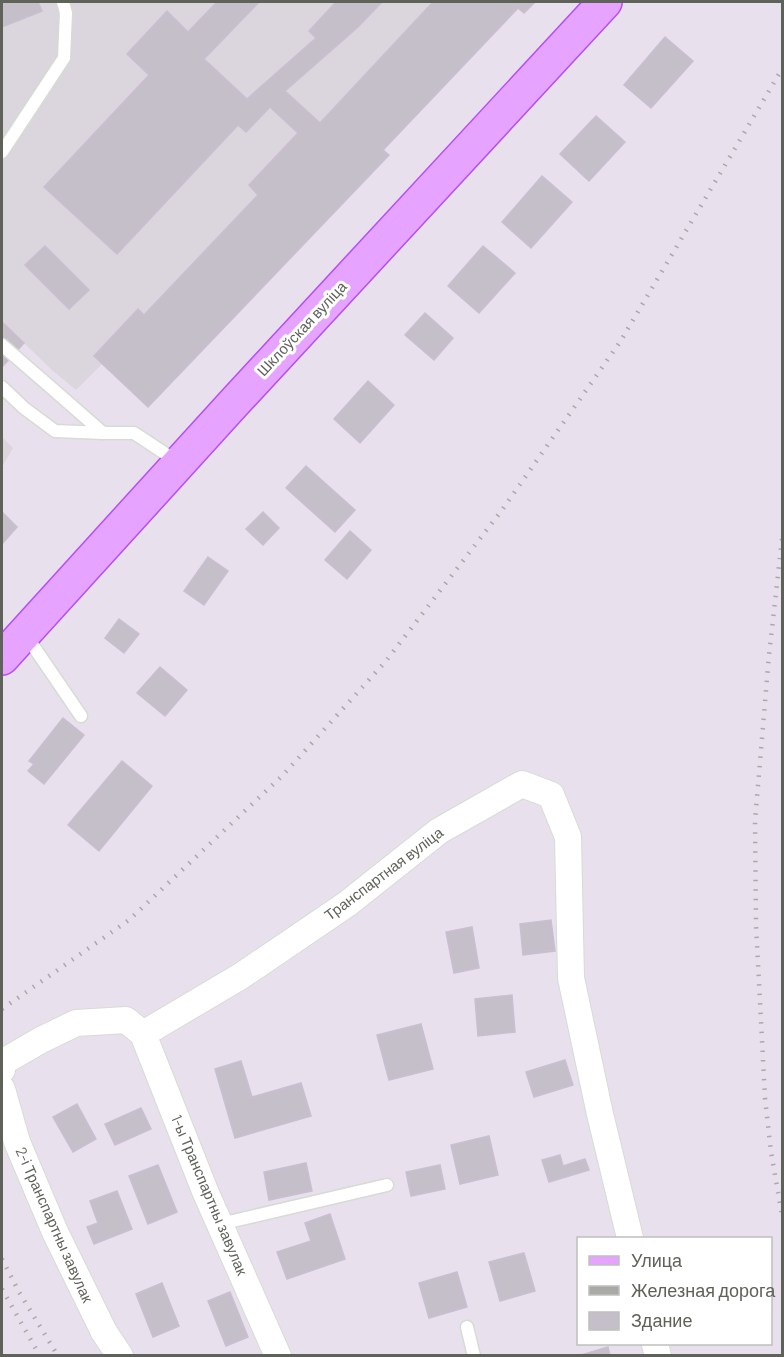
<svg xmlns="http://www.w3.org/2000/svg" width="784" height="1357" font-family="Barlow,sans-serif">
<rect width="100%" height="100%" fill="#e9e0ed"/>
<g fill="#dbd5dd">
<polygon points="2,2 535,2 524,13 518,9 384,150 389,155 148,407 102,364 76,390 52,370 24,343 2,367"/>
<polygon points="2,437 13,448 2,467"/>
</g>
<g fill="#c5bfca" stroke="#cabed2" stroke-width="1.5">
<polygon points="2,2 38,2 42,11 2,27"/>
<polygon points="217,2 259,2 204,59 247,99 316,38 309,31 336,2 382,2 358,27 285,91 320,123 433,2 535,2 524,13 518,8 383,150 389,155 148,407 94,356 138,309 144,315 258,195 249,185 298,133 270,107 246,132 238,125 117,254 44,187 149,75 127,54 167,11 188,32"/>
<polygon points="665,37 693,61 651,108 624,85"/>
<polygon points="596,116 625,142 589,181 560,154"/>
<polygon points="542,176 572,202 531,248 502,222"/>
<polygon points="45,246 89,290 69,309 25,265"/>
<polygon points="483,246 515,273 479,313 448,286"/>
<polygon points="425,313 453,338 434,360 405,335"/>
<polygon points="2,322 24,343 2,367"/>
<polygon points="368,381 394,405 360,443 334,419"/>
<polygon points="306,466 355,510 335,532 286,488"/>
<polygon points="2,512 17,527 2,544"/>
<polygon points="263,512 279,528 263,545 246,529"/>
<polygon points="350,531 371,550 347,579 325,560"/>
<polygon points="208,557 228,571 204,605 184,591"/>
<polygon points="119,619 139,634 124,653 105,638"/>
<polygon points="160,667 187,690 165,716 137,693"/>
<polygon points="63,718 84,735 44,784 28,771 34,764 29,761"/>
<polygon points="122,761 152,786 99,851 68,825"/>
<polygon points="551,920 555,951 523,955 520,924"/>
<polygon points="472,927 479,968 454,973 446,932"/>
<polygon points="512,995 515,1032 478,1036 475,999"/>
<polygon points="421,1024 433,1069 389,1080 377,1035"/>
<polygon points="565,1060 573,1085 534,1097 526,1072"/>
<polygon points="241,1061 252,1097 301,1083 311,1116 235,1138 215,1069"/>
<polygon points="77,1104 96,1139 73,1152 53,1117"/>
<polygon points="141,1108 151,1129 115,1145 105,1124"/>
<polygon points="489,1136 498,1175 460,1184 451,1145"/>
<polygon points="560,1155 563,1166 585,1159 589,1170 549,1182 542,1160"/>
<polygon points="306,1163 312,1191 269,1200 264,1172"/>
<polygon points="158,1165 177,1212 148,1224 129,1176"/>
<polygon points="440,1165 445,1189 411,1196 406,1172"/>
<polygon points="117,1191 132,1229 94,1244 87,1227 98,1223 90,1201"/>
<polygon points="330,1214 345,1259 287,1279 277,1252 311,1241 305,1223"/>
<polygon points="524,1253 535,1291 500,1301 489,1262"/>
<polygon points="457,1272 467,1307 429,1318 419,1283"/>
<polygon points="162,1283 179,1326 153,1337 136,1294"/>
<polygon points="230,1292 248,1337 226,1346 208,1301"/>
<polygon points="608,1347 610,1356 578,1356"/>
</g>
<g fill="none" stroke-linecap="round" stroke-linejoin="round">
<g stroke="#d7dbd3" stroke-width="15">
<g id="lane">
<polyline points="2,152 64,58 66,13 63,2"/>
<polyline points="2,345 47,384 103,433 134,433 178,462"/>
<polyline points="2,387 24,408 55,431 103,433"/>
<polyline points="25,634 81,716"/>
<polyline points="220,1224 387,1185"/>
<polyline points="467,1327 474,1356"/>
</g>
</g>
<g stroke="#d7dbd3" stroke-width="28">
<g id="street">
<polyline points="143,1034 241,976 347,904 439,831 522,784 551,795 568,837 571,978 600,1114 630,1238"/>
<polyline points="2,1070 3,1062 41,1040 76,1023 126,1020 143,1034 205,1191 278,1356"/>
<polyline points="2,1089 17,1142 55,1232 104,1332 120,1356"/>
<polyline points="655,1344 658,1356"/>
</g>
</g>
<g stroke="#b54ef9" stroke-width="36">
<polyline id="primary" points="2,658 232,405 605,2"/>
</g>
<use href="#lane" stroke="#fff" stroke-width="12"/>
<use href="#street" stroke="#fff" stroke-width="26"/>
<use href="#primary" stroke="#e6a3ff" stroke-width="33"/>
<g stroke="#a9aaa7" stroke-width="4.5" stroke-dasharray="1.5 8" stroke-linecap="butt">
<polyline points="782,539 769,655 755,821 756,925 765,1098 771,1152 782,1215"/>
<polyline points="2,1009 129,920 283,775 386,661 502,510 620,342 782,69"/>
<polyline points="2,1259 19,1292 58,1356"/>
<polyline points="2,1289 40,1356"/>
</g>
</g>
<g text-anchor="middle" stroke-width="6" stroke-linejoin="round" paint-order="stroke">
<g font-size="15" fill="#5e6259" stroke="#fff">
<text transform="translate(302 329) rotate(-47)" y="5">Шклоўская вуліца</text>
<text transform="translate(384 874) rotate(-37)" y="5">Транспартная вуліца</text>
<text transform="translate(209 1195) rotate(67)" y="5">1-ы Транспартны завулак</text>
<text transform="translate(54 1225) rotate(66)" y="5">2-і Транспартны завулак</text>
</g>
</g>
<rect width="784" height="1357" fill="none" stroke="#5e6259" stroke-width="6"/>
<rect x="577" y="1237" width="195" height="108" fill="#ffffff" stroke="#bfc0bd" stroke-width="1.5"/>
<rect x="589" y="1256" width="30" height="9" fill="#e6a3ff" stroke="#bfc0bd" stroke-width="1.5"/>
<text x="631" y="1267" font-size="18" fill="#5e6259">Улица</text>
<rect x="589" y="1286" width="30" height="9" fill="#a9aaa7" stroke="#bfc0bd" stroke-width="1.5"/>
<text x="631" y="1297" font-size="18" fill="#5e6259">Железная дорога</text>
<rect x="589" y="1312" width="30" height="18" fill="#c5bfca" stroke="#bfc0bd" stroke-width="1.5"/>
<text x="631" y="1327" font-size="18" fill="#5e6259">Здание</text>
</svg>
